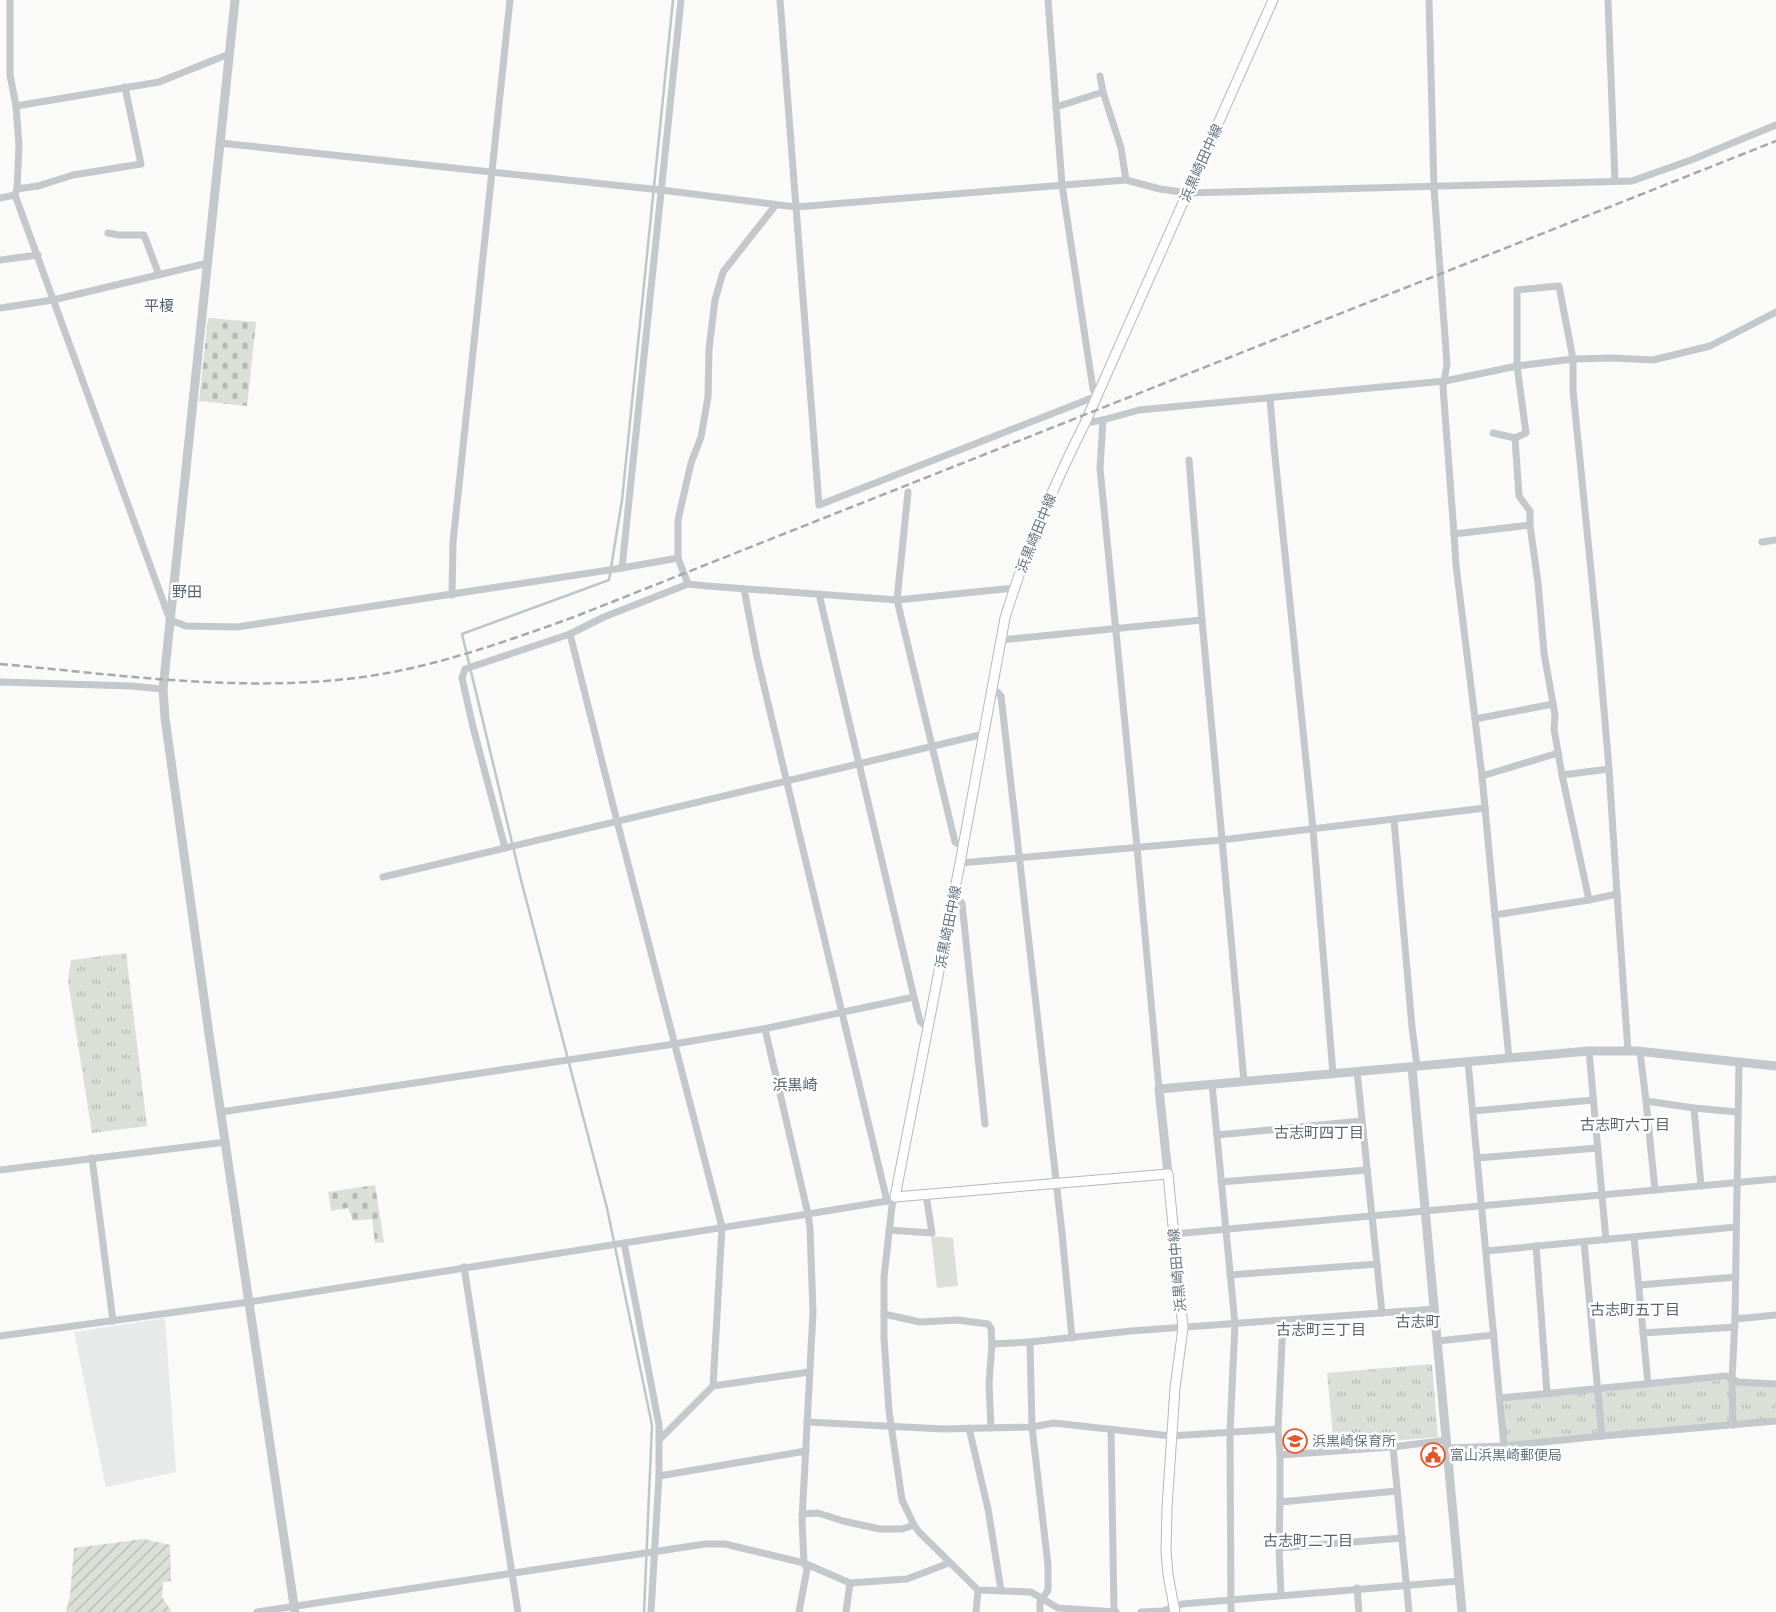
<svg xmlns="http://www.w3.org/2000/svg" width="1776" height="1612" font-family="'Source Sans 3','Noto Sans JP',sans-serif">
<defs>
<pattern id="grass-tufts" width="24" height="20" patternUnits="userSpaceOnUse" patternTransform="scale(1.25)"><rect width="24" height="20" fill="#dadfd7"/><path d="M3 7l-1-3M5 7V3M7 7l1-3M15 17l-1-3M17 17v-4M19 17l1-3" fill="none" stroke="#b4b9b4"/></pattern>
<pattern id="cemetery-stones" width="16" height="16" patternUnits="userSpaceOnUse" patternTransform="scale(1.25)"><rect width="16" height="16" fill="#dadfd7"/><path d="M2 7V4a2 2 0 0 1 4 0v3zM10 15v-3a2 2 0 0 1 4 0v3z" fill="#b4b9b4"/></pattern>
<pattern id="garden-furrows" width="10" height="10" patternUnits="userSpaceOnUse" patternTransform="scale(1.25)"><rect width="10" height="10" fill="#dadfd7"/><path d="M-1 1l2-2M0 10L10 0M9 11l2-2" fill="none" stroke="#b4b9b4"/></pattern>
</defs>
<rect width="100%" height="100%" fill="#fafaf8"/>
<polygon fill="#e8e9e9" points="165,1318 176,1472 106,1487 74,1332"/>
<g fill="url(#grass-tufts)">
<polygon points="126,953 147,1126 92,1133 72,1006 68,980 71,960"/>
<polygon points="1432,1364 1438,1437 1334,1446 1327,1373"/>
<polygon points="1727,1380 1776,1386 1776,1424 1505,1448 1501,1399 1555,1393"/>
</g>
<g fill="url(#cemetery-stones)">
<polygon points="208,318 256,322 247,406 199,401"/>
<polygon points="375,1185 384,1242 375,1243 372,1219 353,1221 348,1208 331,1211 328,1192"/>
</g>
<polygon fill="url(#garden-furrows)" points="144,1539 170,1545 171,1581 163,1582 162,1597 172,1612 66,1612 70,1595 74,1548"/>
<polygon fill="#dadfd7" points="931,1236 953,1238 958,1286 937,1288"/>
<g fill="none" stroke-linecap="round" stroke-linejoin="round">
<polyline stroke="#bbc7cb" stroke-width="2.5" points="644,1612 652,1425 607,1208 521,880 462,634 609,580 622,500 673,0"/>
<g stroke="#b3babf" stroke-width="11">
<path id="secondary" d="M1175 1612 1168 1575 1166 1551 1167 1508 1175 1388 1183 1328 1168 1174 895 1197 960 863 1005 618C1025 551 1054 485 1085 423L1273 0"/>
</g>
<g stroke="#c3c8cc" stroke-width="7">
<polyline points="10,0 10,75 16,106 19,145 17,189 15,195 170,620 186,626 237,627 622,568 678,558 678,520 691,463 701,437 708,397 709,349 715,300 723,272 775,206"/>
<polyline points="780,0 819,505 1097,396 1093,389 1062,185 1048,0"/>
<polyline points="1429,0 1434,188 1447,364 1443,387 1454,534"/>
<polyline points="1608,0 1615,181"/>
<polyline points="1100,76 1103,92"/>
<polyline points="16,106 159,82 229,54"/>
<polyline points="1056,107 1103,92 1121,148 1126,180"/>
<polyline points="220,143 661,190 796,207 1126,180 1160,189 1188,193 1632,181 1691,160 1776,125"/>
<polyline points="17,189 38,186 73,175 141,164 125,87"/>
<polyline points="0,198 15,195"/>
<polyline points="108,233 118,235 144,235 159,275"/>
<polyline points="0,260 38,255"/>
<polygon points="1559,286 1573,359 1573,390 1599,651 1609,769 1562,775 1554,729 1555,715 1544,653 1538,583 1530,525 1530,511 1519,496 1515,438 1526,433 1517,366 1517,290"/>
<polyline points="0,308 53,300 208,263"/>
<polyline points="1270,398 1274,446 1313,829 1333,1074"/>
<polyline points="1103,420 1100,468 1137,847 1159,1089"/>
<polyline points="1085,423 1103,420 1139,410 1445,381 1517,366 1573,359 1612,358 1653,360 1710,346 1776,312"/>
<polyline points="1493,433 1515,438"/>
<polyline points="908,492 897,600 955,842 963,846"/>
<polyline points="1762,542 1776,540"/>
<polyline points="678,558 688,584 707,586 897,600 1014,588"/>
<polyline points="622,568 681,0"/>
<polyline points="744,589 757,657 887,1201"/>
<polyline points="819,594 914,997"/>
<polyline points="452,595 453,542 510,0"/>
<polyline points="1202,620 1244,1081"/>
<polyline points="570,634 617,821 722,1227 713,1386 809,1372"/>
<polyline points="1001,640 1202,620 1189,460"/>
<polyline points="0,682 131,686 163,689"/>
<polyline points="992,687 1001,696 1062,1233 1072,1338"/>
<polyline points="1475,719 1456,565 1454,534 1530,525"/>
<polyline points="1562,775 1589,900 1617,894 1609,769"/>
<polyline points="1482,776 1475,719 1553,704"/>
<polyline points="1485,808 1495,915 1589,900"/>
<polyline points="1394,820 1412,1027 1417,1066"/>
<polyline points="505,848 473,727 462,678 465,669 570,634 604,617 688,584"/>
<polyline points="960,863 1221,840 1485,808 1482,776 1558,753"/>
<polyline points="383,877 984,734"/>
<polyline points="954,894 962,903 985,1124"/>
<polyline points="1617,894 1628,1051"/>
<polyline points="1495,915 1509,1058"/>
<polyline points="765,1029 808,1214 810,1228 813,1312 802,1520 804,1563 807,1569 799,1612"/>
<polyline points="1589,1051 1606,1240"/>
<polyline points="1640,1052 1646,1101"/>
<polyline points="1468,1062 1504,1446"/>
<polyline points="1739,1062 1735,1319 1776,1315"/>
<polyline points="1357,1071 1382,1313"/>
<polyline points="1212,1084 1235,1324 1230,1432 1231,1612"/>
<polyline points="1473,1111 1593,1100"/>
<polyline points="221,1112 674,1044 768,1028 914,997 920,1021 928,1029"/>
<polyline points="1217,1135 1362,1121"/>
<polyline points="92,1158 113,1321"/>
<polyline points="1477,1158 1598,1148"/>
<polyline points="0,1170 226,1142"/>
<polyline points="1221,1182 1367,1170"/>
<polyline points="1701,1186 1694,1108 1738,1112"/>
<polyline points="1655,1190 1646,1101 1694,1108"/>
<polyline points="895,1197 892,1206 884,1277 884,1338 889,1411 902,1500 914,1525 919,1532 978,1590 1031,1592 1058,1608 1116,1612"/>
<polyline points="889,1230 932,1233 926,1195"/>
<polyline points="1174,1234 1776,1179"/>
<polyline points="1634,1237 1648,1384"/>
<polyline points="1584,1242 1602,1436"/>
<polyline points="624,1243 659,1425 659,1440 713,1386"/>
<polyline points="1536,1246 1547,1393"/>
<polyline points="1486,1251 1736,1227"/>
<polyline points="464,1267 518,1612"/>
<polyline points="1230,1275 1377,1264"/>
<polyline points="1639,1285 1736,1277"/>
<polyline points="884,1314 920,1322 958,1320 988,1324 991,1328 992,1344"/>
<polyline points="1283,1321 1278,1429 1280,1455 1393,1447 1447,1440"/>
<polyline points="1643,1333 1735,1327"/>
<polyline points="0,1336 249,1302 808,1214 887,1201 895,1197"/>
<polyline points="1438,1341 1494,1335"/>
<polyline points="1030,1342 1032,1427 1048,1565 1048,1590 1040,1602 1040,1612"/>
<polyline points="1500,1398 1726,1376 1738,1382 1776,1384"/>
<polyline points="807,1422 943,1429 1032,1427 1054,1423 1171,1436 1278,1429"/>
<polyline points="1733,1425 1732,1380 1735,1319"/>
<polyline points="969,1428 988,1509 1001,1590"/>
<polyline points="991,1428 989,1383 992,1344 1030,1342 1131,1331 1435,1309"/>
<polyline points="1111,1430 1114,1612"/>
<polyline points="659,1440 659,1476 806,1451"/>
<polyline points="1393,1447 1409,1612"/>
<polyline points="1448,1448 1504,1446 1602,1436 1776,1421"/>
<polyline points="1280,1502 1280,1455"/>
<polyline points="802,1514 818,1513 843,1521 880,1529 902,1529 914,1525"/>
<polyline points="1279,1548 1280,1502 1397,1491"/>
<polyline points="1357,1588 1359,1612"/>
<polyline points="1281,1595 1279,1548 1402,1538"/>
<polyline points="257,1612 705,1544 725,1544 804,1563 850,1583 907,1579 949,1563"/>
<polyline points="651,1612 659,1476"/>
<polyline points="846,1612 850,1583"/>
<polyline points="976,1612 978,1590"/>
<polyline points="1141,1612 1163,1611 1182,1604 1459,1581"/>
</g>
<g stroke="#c3c8cc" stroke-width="9">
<polyline points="235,0 163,689 165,718 209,1034 295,1612"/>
<polyline points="1412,1067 1462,1612"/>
<polyline points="1168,1174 1159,1089 1589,1051 1637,1051 1776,1066"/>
</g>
<use href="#secondary" stroke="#fff" stroke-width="9"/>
<path stroke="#a2aab0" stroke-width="2.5" stroke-dasharray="8 4" stroke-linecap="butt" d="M0 664C122 675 247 694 370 676 441 665 507 641 574 617L1776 141"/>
</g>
<defs>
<g id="school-ring" transform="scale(1.25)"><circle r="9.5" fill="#fff" stroke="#e4572e" stroke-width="1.5"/><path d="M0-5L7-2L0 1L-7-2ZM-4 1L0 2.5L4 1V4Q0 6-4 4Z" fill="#e4572e"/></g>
<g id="civic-ring" transform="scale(1.25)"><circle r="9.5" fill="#fff" stroke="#e4572e" stroke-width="1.5"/><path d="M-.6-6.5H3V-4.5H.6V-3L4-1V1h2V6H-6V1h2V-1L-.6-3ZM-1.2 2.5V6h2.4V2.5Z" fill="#e4572e"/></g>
</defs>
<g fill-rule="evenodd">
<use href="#school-ring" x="1295" y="1441"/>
<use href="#civic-ring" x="1433" y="1455"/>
</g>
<g text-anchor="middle" stroke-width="5" stroke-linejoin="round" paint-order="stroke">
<g font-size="14" fill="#657683" stroke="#fff">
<text transform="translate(1201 163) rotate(-66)" y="5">浜黒崎田中線</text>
<text transform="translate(1036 533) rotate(-68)" y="5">浜黒崎田中線</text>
<text transform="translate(948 927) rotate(-79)" y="5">浜黒崎田中線</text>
<text transform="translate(1177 1270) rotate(-95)" y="5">浜黒崎田中線</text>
</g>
<g font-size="14" fill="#657683" stroke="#fff" text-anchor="start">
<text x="1312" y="1446">浜黒崎保育所</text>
<text x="1450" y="1460">富山浜黒崎郵便局</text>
</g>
<g font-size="15" fill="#57646e" stroke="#fff">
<text x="159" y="311">平榎</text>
<text x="187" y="597">野田</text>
<text x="795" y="1090">浜黒崎</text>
<text x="1625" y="1130">古志町六丁目</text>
<text x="1319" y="1138">古志町四丁目</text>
<text x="1635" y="1315">古志町五丁目</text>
<text x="1418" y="1327">古志町</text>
<text x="1321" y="1335">古志町三丁目</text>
<text x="1308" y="1546">古志町二丁目</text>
</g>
</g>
</svg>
